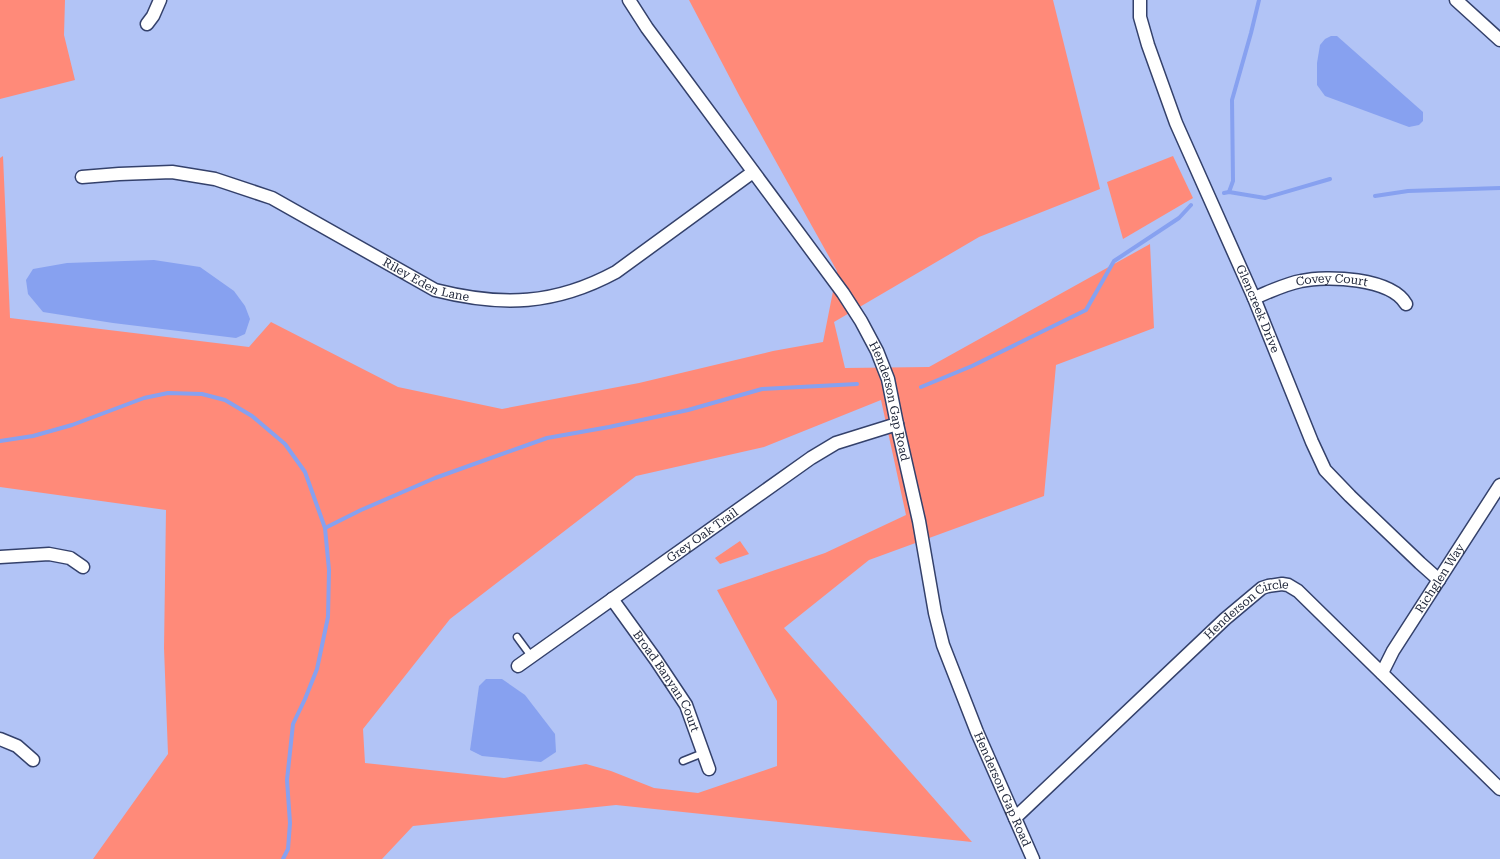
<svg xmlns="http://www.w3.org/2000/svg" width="1500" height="859" font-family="'Roboto Serif',serif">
<rect width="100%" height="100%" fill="#b2c4f6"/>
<g fill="#ff8a79" fill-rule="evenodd">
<polygon points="0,0 65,0 64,35 75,80 0,99"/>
<path d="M689 0H1053L1100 189 979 237 834 322 845 368 929 367 1150 244 1154 328 1056 365 1044 496 869 560 784 628 972 842 616 805 413 826 382 859H93L168 754 164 648 166 510 0 487V158L3 156 10 318 249 347 271 322 398 387 502 409 639 383 773 351 823 342 837 271 740 97ZM881 400 906 515 825 553 717 590 777 701V766L698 793 654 788 611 771 586 764 504 778 365 763 363 729 450 619 636 476 764 447Z"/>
<polygon points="1173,156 1193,198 1123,239 1107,182"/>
<polygon points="740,541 749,554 720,564 715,558"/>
</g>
<g fill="#87a1f0">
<polygon points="1331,36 1337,36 1423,112 1423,121 1419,125 1409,127 1325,96 1317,85 1317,63 1320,45 1325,39"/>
<polygon points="154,260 200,267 234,291 245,306 250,319 245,334 236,338 113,323 43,312 28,294 26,280 33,269 67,263"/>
<polygon points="486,679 502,679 525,695 555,734 556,752 541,762 482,756 470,750 479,686"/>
</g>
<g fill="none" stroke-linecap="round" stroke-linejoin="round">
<g stroke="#87a1f0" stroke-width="4">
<polyline points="1229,192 1233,181 1232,100 1251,33 1259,0"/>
<polyline points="1224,193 1229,192 1265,198 1330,179"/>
<polyline points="1375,196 1408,191 1500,188"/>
<polyline points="921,387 972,366 1086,310 1114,261 1179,218 1191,205"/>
<polyline points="0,441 33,436 72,425 144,398 168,393 202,394 225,400 252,416 285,444 305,472 325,528 329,570 328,617 317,669 305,699 293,724 287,780 290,823 288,849 283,859"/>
<polyline points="325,528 361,510 435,478 547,438 609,427 688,410 762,389 857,384"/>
</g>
<g stroke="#34416b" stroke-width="9">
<g id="service">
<polyline points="517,637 531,656"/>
<polyline points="683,761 703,753"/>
</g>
</g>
<g stroke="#34416b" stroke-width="15">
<g id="minor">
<path id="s1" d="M629 0 647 28 843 293 861 321 877 351 888 379 897 424 919 521 935 613 943 645 977 732 1033 859"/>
<path id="s2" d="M1140 0V17L1148 45 1176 123 1254 298 1312 442 1325 470 1350 496 1420 563 1439 580"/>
<polyline points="1456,0 1500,40"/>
<polyline points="147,24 153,16 160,0"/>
<path id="s3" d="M82 177 119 174 172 172 215 179 272 198 435 290C502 307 555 305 616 272L753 172"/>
<path id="s4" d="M1254 298C1269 292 1285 284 1301 281 1327 275 1391 278 1406 304"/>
<polyline points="0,557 49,554 70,558 83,567"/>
<path id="s5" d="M612 599 656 660 686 705 709 769"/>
<path id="s6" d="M518 666 811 458 836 443 897 424"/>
<path id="s7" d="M1382 673 1393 651 1500 485"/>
<polyline points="0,739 17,746 33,760"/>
<path id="s8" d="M1015 818 1225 619 1262 588 1268 586 1282 584 1288 585 1298 591 1500 789"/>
</g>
</g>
<use href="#service" stroke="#fff" stroke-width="6"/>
<use href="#minor" stroke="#fff" stroke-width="12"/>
</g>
<g text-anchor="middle" stroke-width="4.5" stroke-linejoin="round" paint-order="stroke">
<g font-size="12" fill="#22293c" stroke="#dde5fa">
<text dy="4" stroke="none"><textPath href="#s3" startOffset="369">Riley Eden Lane</textPath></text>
<text dy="4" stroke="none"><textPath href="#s4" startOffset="81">Covey Court</textPath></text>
<text dy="4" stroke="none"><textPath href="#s2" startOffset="332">Glencreek Drive</textPath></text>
<text dy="4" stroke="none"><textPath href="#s1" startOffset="482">Henderson Gap Road</textPath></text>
<text dy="4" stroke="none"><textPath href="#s6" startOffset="226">Grey Oak Trail</textPath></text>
<text dy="4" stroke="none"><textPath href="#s7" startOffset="111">Richglen Way</textPath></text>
<text dy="4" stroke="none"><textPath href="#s8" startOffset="314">Henderson Circle</textPath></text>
<text dy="4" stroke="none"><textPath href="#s5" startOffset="99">Broad Banyan Court</textPath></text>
<text dy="4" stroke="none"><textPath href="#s1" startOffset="888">Henderson Gap Road</textPath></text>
</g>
</g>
</svg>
